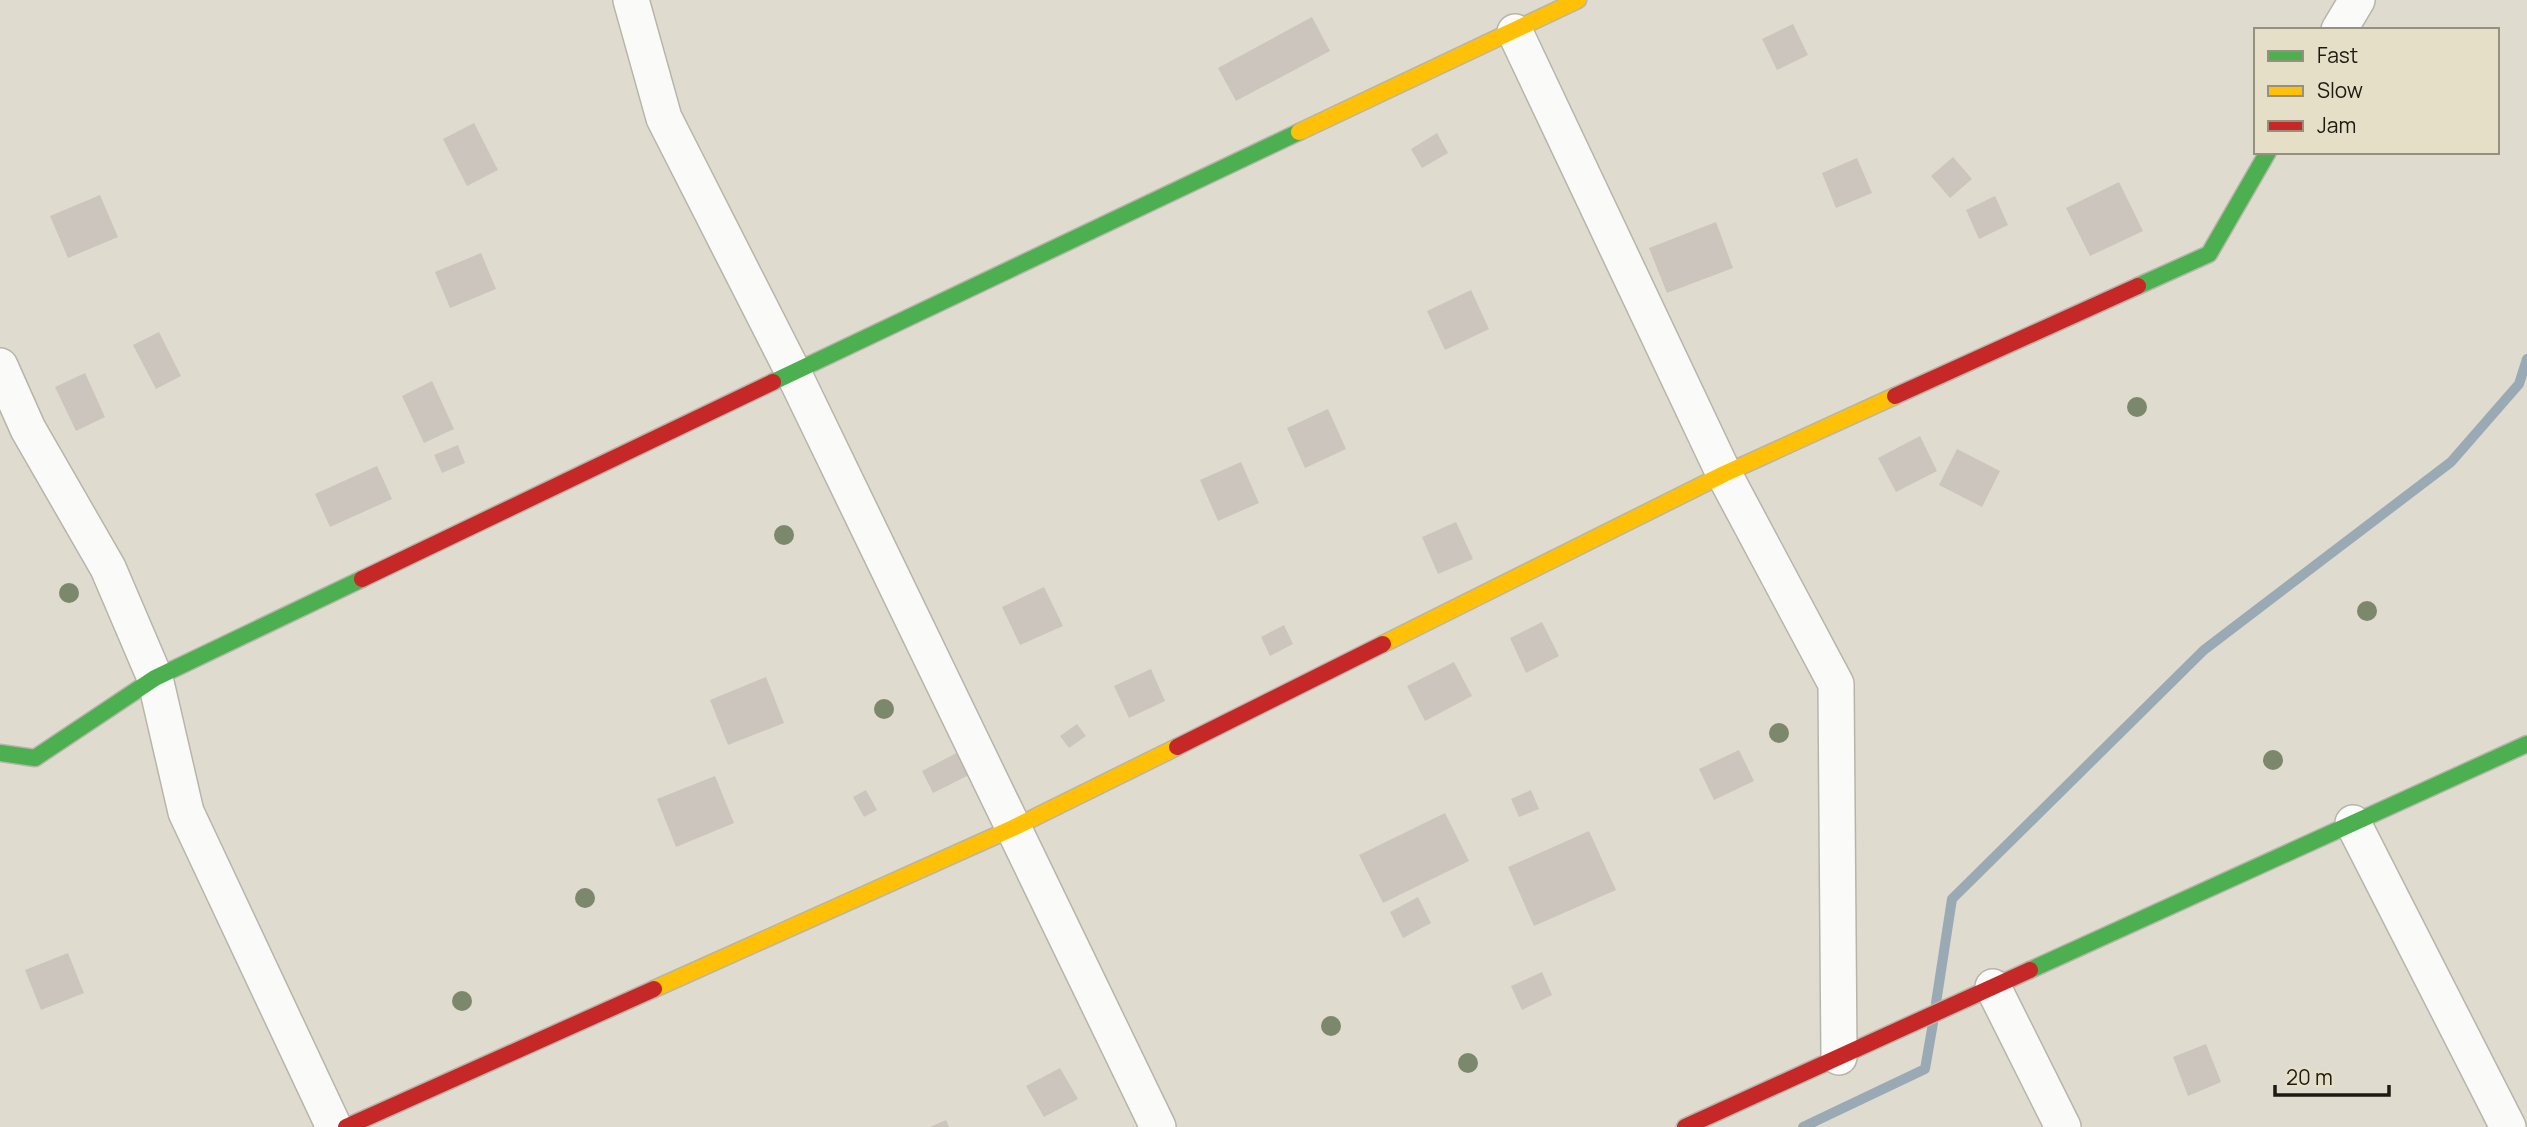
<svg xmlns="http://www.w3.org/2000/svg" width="2527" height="1127" font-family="Manrope,sans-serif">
<rect width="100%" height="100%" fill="#dfdccf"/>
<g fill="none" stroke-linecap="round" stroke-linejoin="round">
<g stroke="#99aab5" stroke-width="10">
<polyline points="1936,1003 1952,899 2204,650 2451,462 2519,384 2527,359"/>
<polyline points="1803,1127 1925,1069 1933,1023"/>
</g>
</g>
<g fill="#cbc5bd">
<polygon points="1312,17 1330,51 1236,101 1218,68"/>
<polygon points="1793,24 1808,55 1777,70 1762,39"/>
<polygon points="474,123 498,170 467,186 443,139"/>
<polygon points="1437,133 1448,153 1422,168 1411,149"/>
<polygon points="1953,157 1972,179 1950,198 1931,176"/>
<polygon points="1857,158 1872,193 1836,208 1822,173"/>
<polygon points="2119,182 2143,231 2090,256 2066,208"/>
<polygon points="100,195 118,237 68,258 50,216"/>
<polygon points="1995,196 2008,225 1979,239 1966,210"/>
<polygon points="1716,222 1733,268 1667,293 1649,248"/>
<polygon points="481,253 496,289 450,308 435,272"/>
<polygon points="1471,290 1489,329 1445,350 1427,311"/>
<polygon points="159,332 181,376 156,389 133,345"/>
<polygon points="85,373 105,417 76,431 55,387"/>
<polygon points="432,381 454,429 424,443 402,396"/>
<polygon points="1328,409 1346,449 1305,468 1287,428"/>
<polygon points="1920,436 1937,471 1896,492 1878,458"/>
<polygon points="458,445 465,463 442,473 434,455"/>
<polygon points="1957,449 2000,471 1982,507 1939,485"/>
<polygon points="1241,462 1259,503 1218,521 1200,480"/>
<polygon points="377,466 392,499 330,527 315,494"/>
<polygon points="1456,522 1473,559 1438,574 1422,537"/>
<polygon points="1044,587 1063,626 1020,645 1002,607"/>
<polygon points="1542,622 1559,656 1526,673 1510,638"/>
<polygon points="1284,625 1293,644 1270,656 1261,637"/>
<polygon points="1454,662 1472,696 1425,721 1407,686"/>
<polygon points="1151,669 1165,701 1129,718 1114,686"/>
<polygon points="766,677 784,723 728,745 710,700"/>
<polygon points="1077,724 1086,736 1069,748 1060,736"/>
<polygon points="966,748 977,771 933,793 922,771"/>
<polygon points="1739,750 1754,781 1714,800 1699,769"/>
<polygon points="715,776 734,823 676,847 657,799"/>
<polygon points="866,790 877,810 864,817 853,797"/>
<polygon points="1531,790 1539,809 1519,817 1511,799"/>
<polygon points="1445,813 1469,861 1383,903 1359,855"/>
<polygon points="1589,831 1616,890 1534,926 1508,867"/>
<polygon points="1418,897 1431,923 1403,938 1390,912"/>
<polygon points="68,953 84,993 41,1010 25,970"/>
<polygon points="1542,972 1552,995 1522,1010 1511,986"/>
<polygon points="2206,1044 2221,1082 2188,1096 2173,1057"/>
<polygon points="1060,1068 1078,1099 1044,1117 1026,1086"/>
<polygon points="946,1120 949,1127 930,1127"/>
</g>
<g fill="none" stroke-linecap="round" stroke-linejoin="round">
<g stroke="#b7b4aa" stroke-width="38">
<g id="street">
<polyline points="631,0 664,118 793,372 1158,1127"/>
<polyline points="2339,30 2357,0"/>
<polyline points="1515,32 1724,474 1836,684 1839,1057"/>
<polyline points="0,366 28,429 108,568 155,678 186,812 334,1127"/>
<polyline points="2353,823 2508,1127"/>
<polyline points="1993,987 2063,1127"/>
</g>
</g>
<g stroke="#b7b4aa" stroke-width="19">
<g id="fast">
<polyline points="2138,286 2209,254 2268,152"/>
<polyline points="773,382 1299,132"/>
<polyline points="0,753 35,758 155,678 362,579"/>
<polyline points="2030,970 2527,744"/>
</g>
</g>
<g stroke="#b7b4aa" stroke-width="19">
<g id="slow">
<polyline points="1299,132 1578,0"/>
<polyline points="1383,644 1724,474 1895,396"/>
<polyline points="654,989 1013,828 1177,747"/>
</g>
</g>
<g stroke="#b7b4aa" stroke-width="19">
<g id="jam">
<polyline points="1895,396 2138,286"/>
<polyline points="362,579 773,382"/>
<polyline points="1177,747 1383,644"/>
<polyline points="346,1127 654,989"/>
<polyline points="1685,1127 2030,970"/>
</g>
</g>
<use href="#street" stroke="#fafaf8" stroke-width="35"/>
<use href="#fast" stroke="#4caf50" stroke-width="16"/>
<use href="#slow" stroke="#ffc107" stroke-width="16"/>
<use href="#jam" stroke="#c62828" stroke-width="16"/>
</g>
<g fill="#7b886c">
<circle cx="2137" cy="407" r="10"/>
<circle cx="784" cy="535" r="10"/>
<circle cx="69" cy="593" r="10"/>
<circle cx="2367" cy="611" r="10"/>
<circle cx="884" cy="709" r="10"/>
<circle cx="1779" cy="733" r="10"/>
<circle cx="2273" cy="760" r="10"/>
<circle cx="585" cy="898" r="10"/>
<circle cx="462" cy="1001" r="10"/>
<circle cx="1331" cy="1026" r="10"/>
<circle cx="1468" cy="1063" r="10"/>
</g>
<rect x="2254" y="28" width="245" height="126" fill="#e6dfc8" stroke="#96907f" stroke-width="2"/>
<rect x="2268" y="51" width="35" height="10" fill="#4caf50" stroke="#96907f" stroke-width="2"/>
<text x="2317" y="63" font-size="21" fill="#1d1a12">Fast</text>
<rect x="2268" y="86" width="35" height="10" fill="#ffc107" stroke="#96907f" stroke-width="2"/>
<text x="2317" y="98" font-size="21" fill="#1d1a12">Slow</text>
<rect x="2268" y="121" width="35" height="10" fill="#c62828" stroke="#96907f" stroke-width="2"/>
<text x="2317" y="133" font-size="21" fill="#1d1a12">Jam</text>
<path d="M2275 1085v10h114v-10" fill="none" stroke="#1d1a12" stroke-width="3.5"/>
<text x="2286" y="1085" font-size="21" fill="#1d1a12" stroke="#e6dfc8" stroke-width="5" paint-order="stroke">20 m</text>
</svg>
